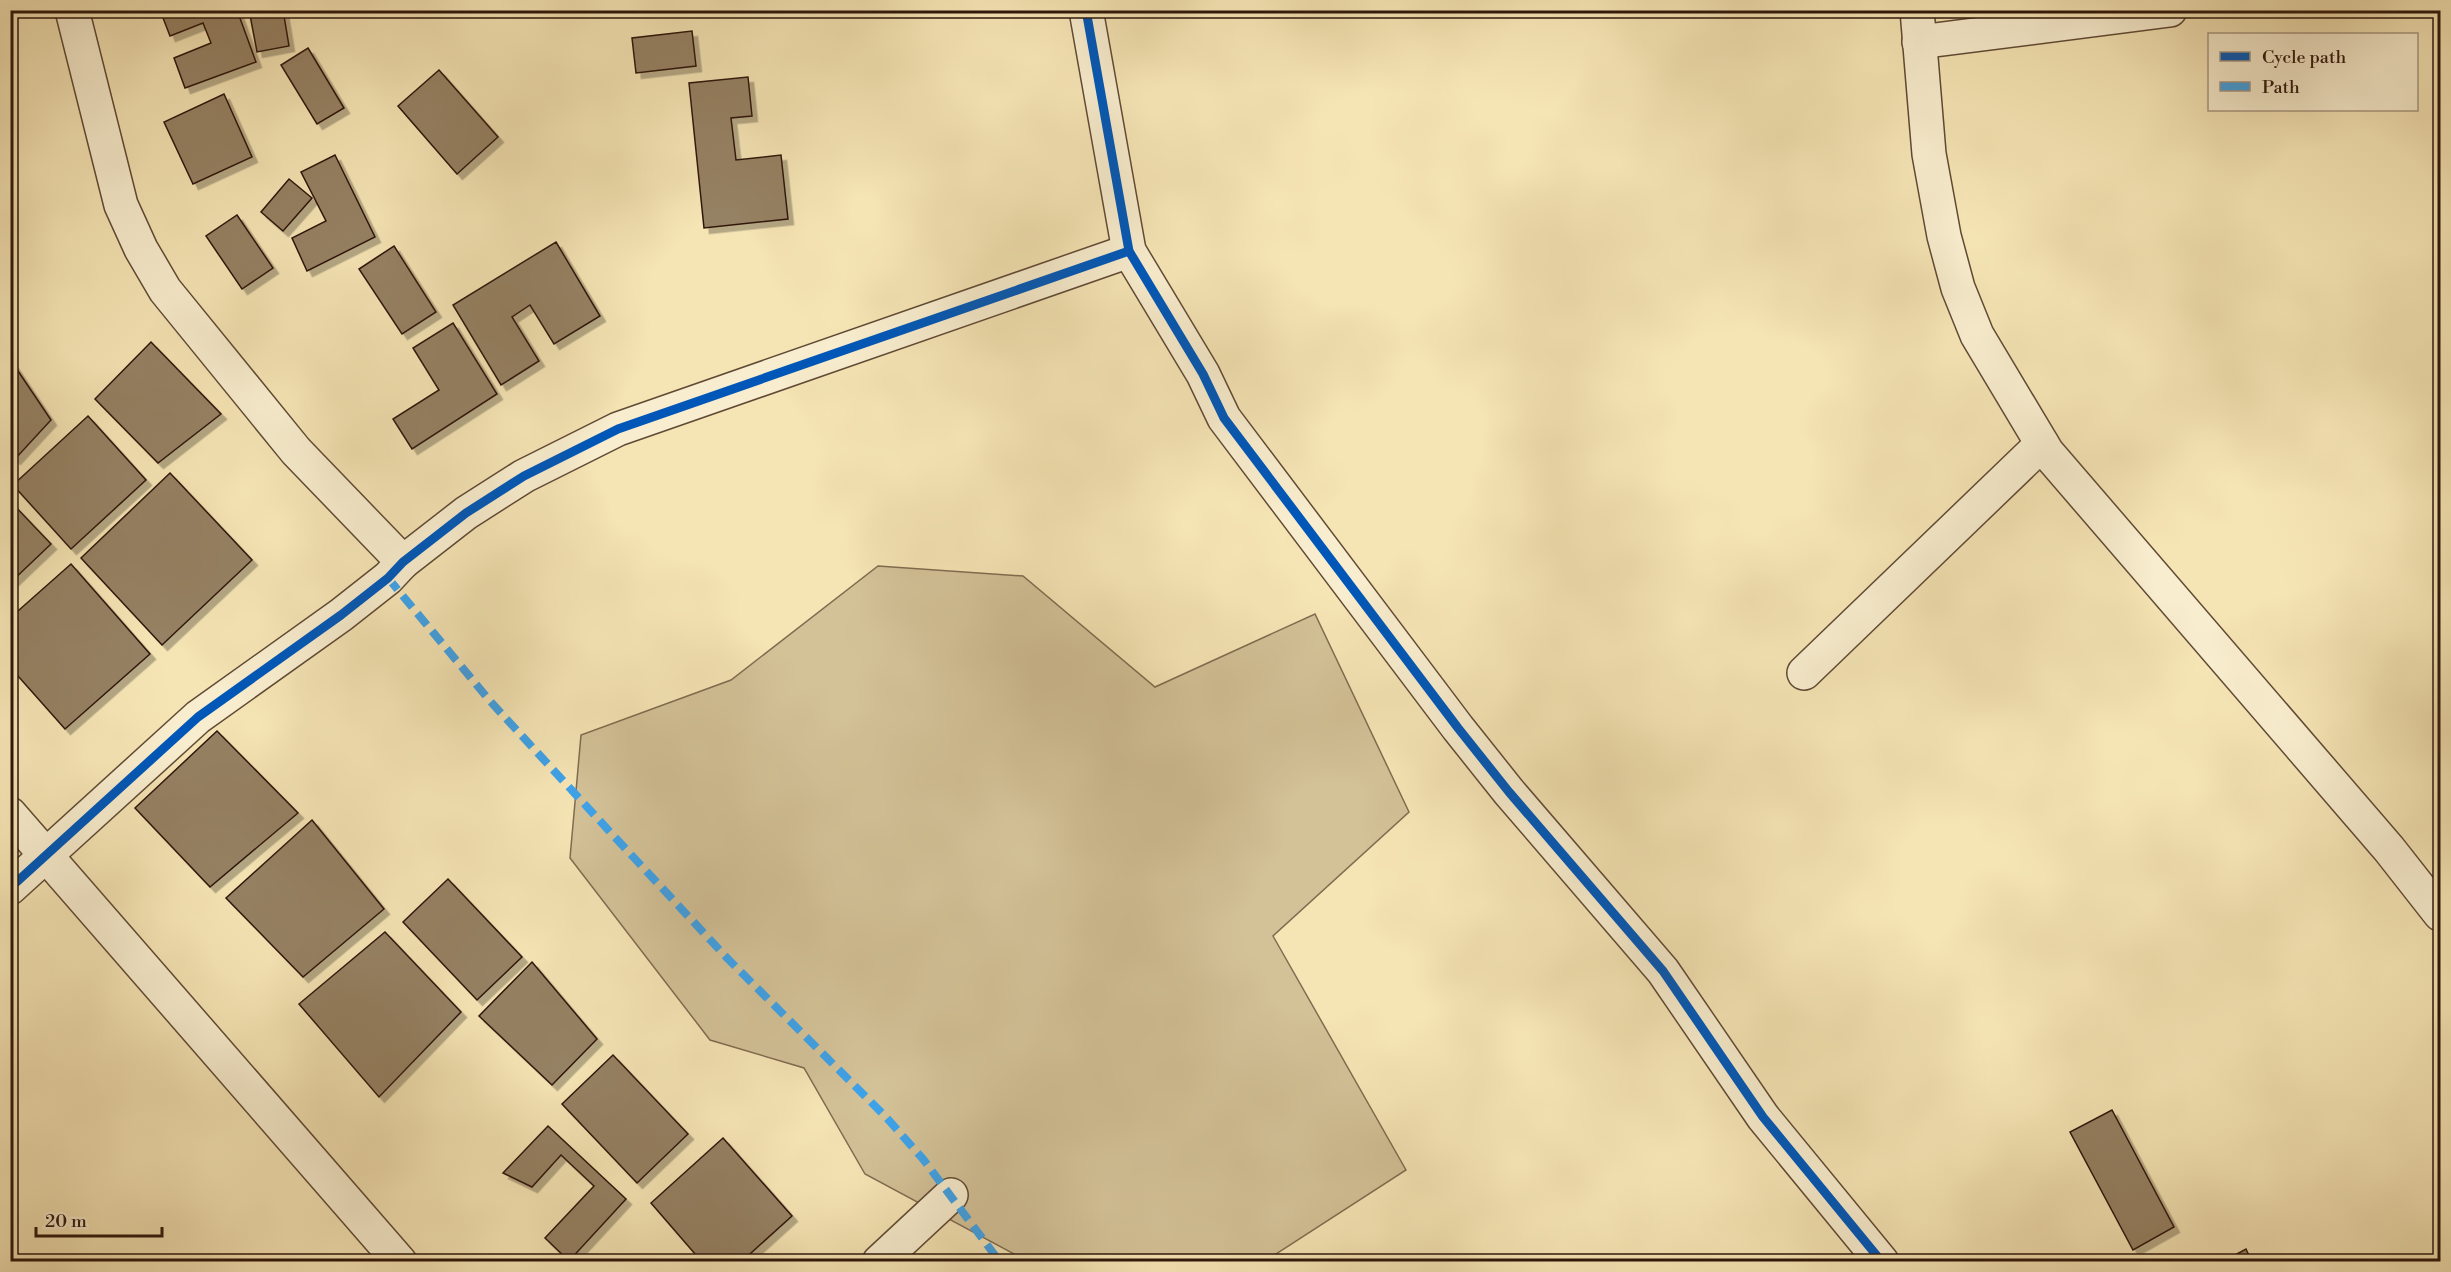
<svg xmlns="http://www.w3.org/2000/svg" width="2451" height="1272" font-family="'Libre Bodoni',serif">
<defs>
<filter id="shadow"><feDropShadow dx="5.5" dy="5.5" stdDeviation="0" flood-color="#0004"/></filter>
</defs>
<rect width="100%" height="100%" fill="#f5e4b4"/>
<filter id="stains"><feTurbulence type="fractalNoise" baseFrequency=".00333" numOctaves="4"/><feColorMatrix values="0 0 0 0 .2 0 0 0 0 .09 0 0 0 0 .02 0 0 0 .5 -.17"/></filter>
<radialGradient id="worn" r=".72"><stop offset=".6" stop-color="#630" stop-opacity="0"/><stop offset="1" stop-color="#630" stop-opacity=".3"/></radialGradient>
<polygon fill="#d3c197" stroke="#806c51" stroke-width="1.5" points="878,566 1023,576 1155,687 1315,614 1409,812 1273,936 1406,1170 1265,1261 1017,1261 1018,1256 865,1174 804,1068 710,1040 570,858 581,735 731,680"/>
<g fill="#958163" stroke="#2e160b" stroke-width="1.5" filter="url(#shadow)">
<polygon points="160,10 237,10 256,62 185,88 174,58 211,43 203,23 170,36"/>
<polygon points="249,10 283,10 289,46 257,52"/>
<polygon points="692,31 696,66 636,73 632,38"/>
<polygon points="308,48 344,108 317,124 281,65"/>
<polygon points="439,70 498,137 457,174 398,106"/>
<polygon points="748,77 752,116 731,118 736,160 781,155 788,219 704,228 689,83"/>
<polygon points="224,94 252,157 193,184 164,122"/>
<polygon points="335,155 375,237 307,271 292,238 326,221 301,172"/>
<polygon points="289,179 312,198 283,231 261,212"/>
<polygon points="237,215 273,268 242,289 206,236"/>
<polygon points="556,242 600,316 554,344 530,305 512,317 539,361 501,385 453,305"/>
<polygon points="394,246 436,312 402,334 359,269"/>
<polygon points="453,323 497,394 412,449 393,419 439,390 413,348"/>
<polygon points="151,342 221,414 158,463 95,399"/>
<polygon points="10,359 51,420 15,459 10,455"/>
<polygon points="88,416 146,480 71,549 13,485"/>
<polygon points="170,473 252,560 162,645 81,558"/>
<polygon points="10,501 51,544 10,583"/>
<polygon points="71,564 150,654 65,729 10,667 10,618"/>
<polygon points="217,731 298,813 210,887 135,808"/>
<polygon points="312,820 384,909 303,977 226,898"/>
<polygon points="448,879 522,957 477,1000 403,922"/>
<polygon points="385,932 461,1012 379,1097 299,1004"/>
<polygon points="532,962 597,1039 552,1085 479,1016"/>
<polygon points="613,1055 688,1134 637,1183 562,1104"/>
<polygon points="2112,1110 2174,1227 2133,1250 2070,1132"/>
<polygon points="548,1126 626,1199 569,1261 545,1238 594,1186 561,1155 532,1187 503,1173"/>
<polygon points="723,1138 792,1216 741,1262 702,1262 651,1203"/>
<polygon points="2246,1249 2252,1262 2222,1262"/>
</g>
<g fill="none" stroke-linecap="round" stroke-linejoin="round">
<g stroke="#604a35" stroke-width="36">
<g id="street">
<polyline points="72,10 121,205 141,249 165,290 296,451 403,562"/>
<polyline points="1086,10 1129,251 1203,374 1224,418 1458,728 1509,792 1663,971 1763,1117 1882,1262"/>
<polyline points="1917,10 1929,154 1944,236 1958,288 1977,335 2047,452 2389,849 2440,914"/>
<polyline points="1919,42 2170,10"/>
<polyline points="1804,673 2042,444"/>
<polyline points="10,814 400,1262"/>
<polyline points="10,888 198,717 341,615 388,578 403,562 466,513 524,476 618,429 1129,251"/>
<polyline points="879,1262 951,1195"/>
</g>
</g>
<use href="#street" stroke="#f8edce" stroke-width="33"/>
<polyline stroke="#3ea2e9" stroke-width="8" stroke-dasharray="15 8" stroke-linecap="butt" points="388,578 490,701 611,833 728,959 886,1117 923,1159 1000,1262"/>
<g stroke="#f8edce" stroke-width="13">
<g id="cycleway">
<polyline points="1086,10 1129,251 1203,374 1224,418 1458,728 1509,792 1663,971 1763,1117 1882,1262"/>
<polyline points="10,888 198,717 341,615 388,578 403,562 466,513 524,476 618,429 1129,251"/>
</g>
</g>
<use href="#cycleway" stroke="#0057b8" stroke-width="9"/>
</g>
<rect width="2451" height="1272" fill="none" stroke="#f5e4b4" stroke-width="36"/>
<rect x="12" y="12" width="2427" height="1248" fill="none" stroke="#2e160b" stroke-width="3"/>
<rect x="18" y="18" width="2415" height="1236" fill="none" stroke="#2e160b" stroke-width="1.5"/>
<rect x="2208" y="33" width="210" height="78" fill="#f8edce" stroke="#a79780" stroke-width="1.5"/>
<rect x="2220" y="52" width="30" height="9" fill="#0057b8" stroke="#a79780" stroke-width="1.5"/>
<text x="2262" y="63" font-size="18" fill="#2e160b">Cycle path</text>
<rect x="2220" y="82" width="30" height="9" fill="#3ea2e9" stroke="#a79780" stroke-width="1.5"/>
<text x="2262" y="93" font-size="18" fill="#2e160b">Path</text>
<path d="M36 1227v9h126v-9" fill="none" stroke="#2e160b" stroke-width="3"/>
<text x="45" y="1227" font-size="18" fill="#2e160b" stroke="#f8edce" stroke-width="4.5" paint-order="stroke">20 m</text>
<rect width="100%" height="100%" filter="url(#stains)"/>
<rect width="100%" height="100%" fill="url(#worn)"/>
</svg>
